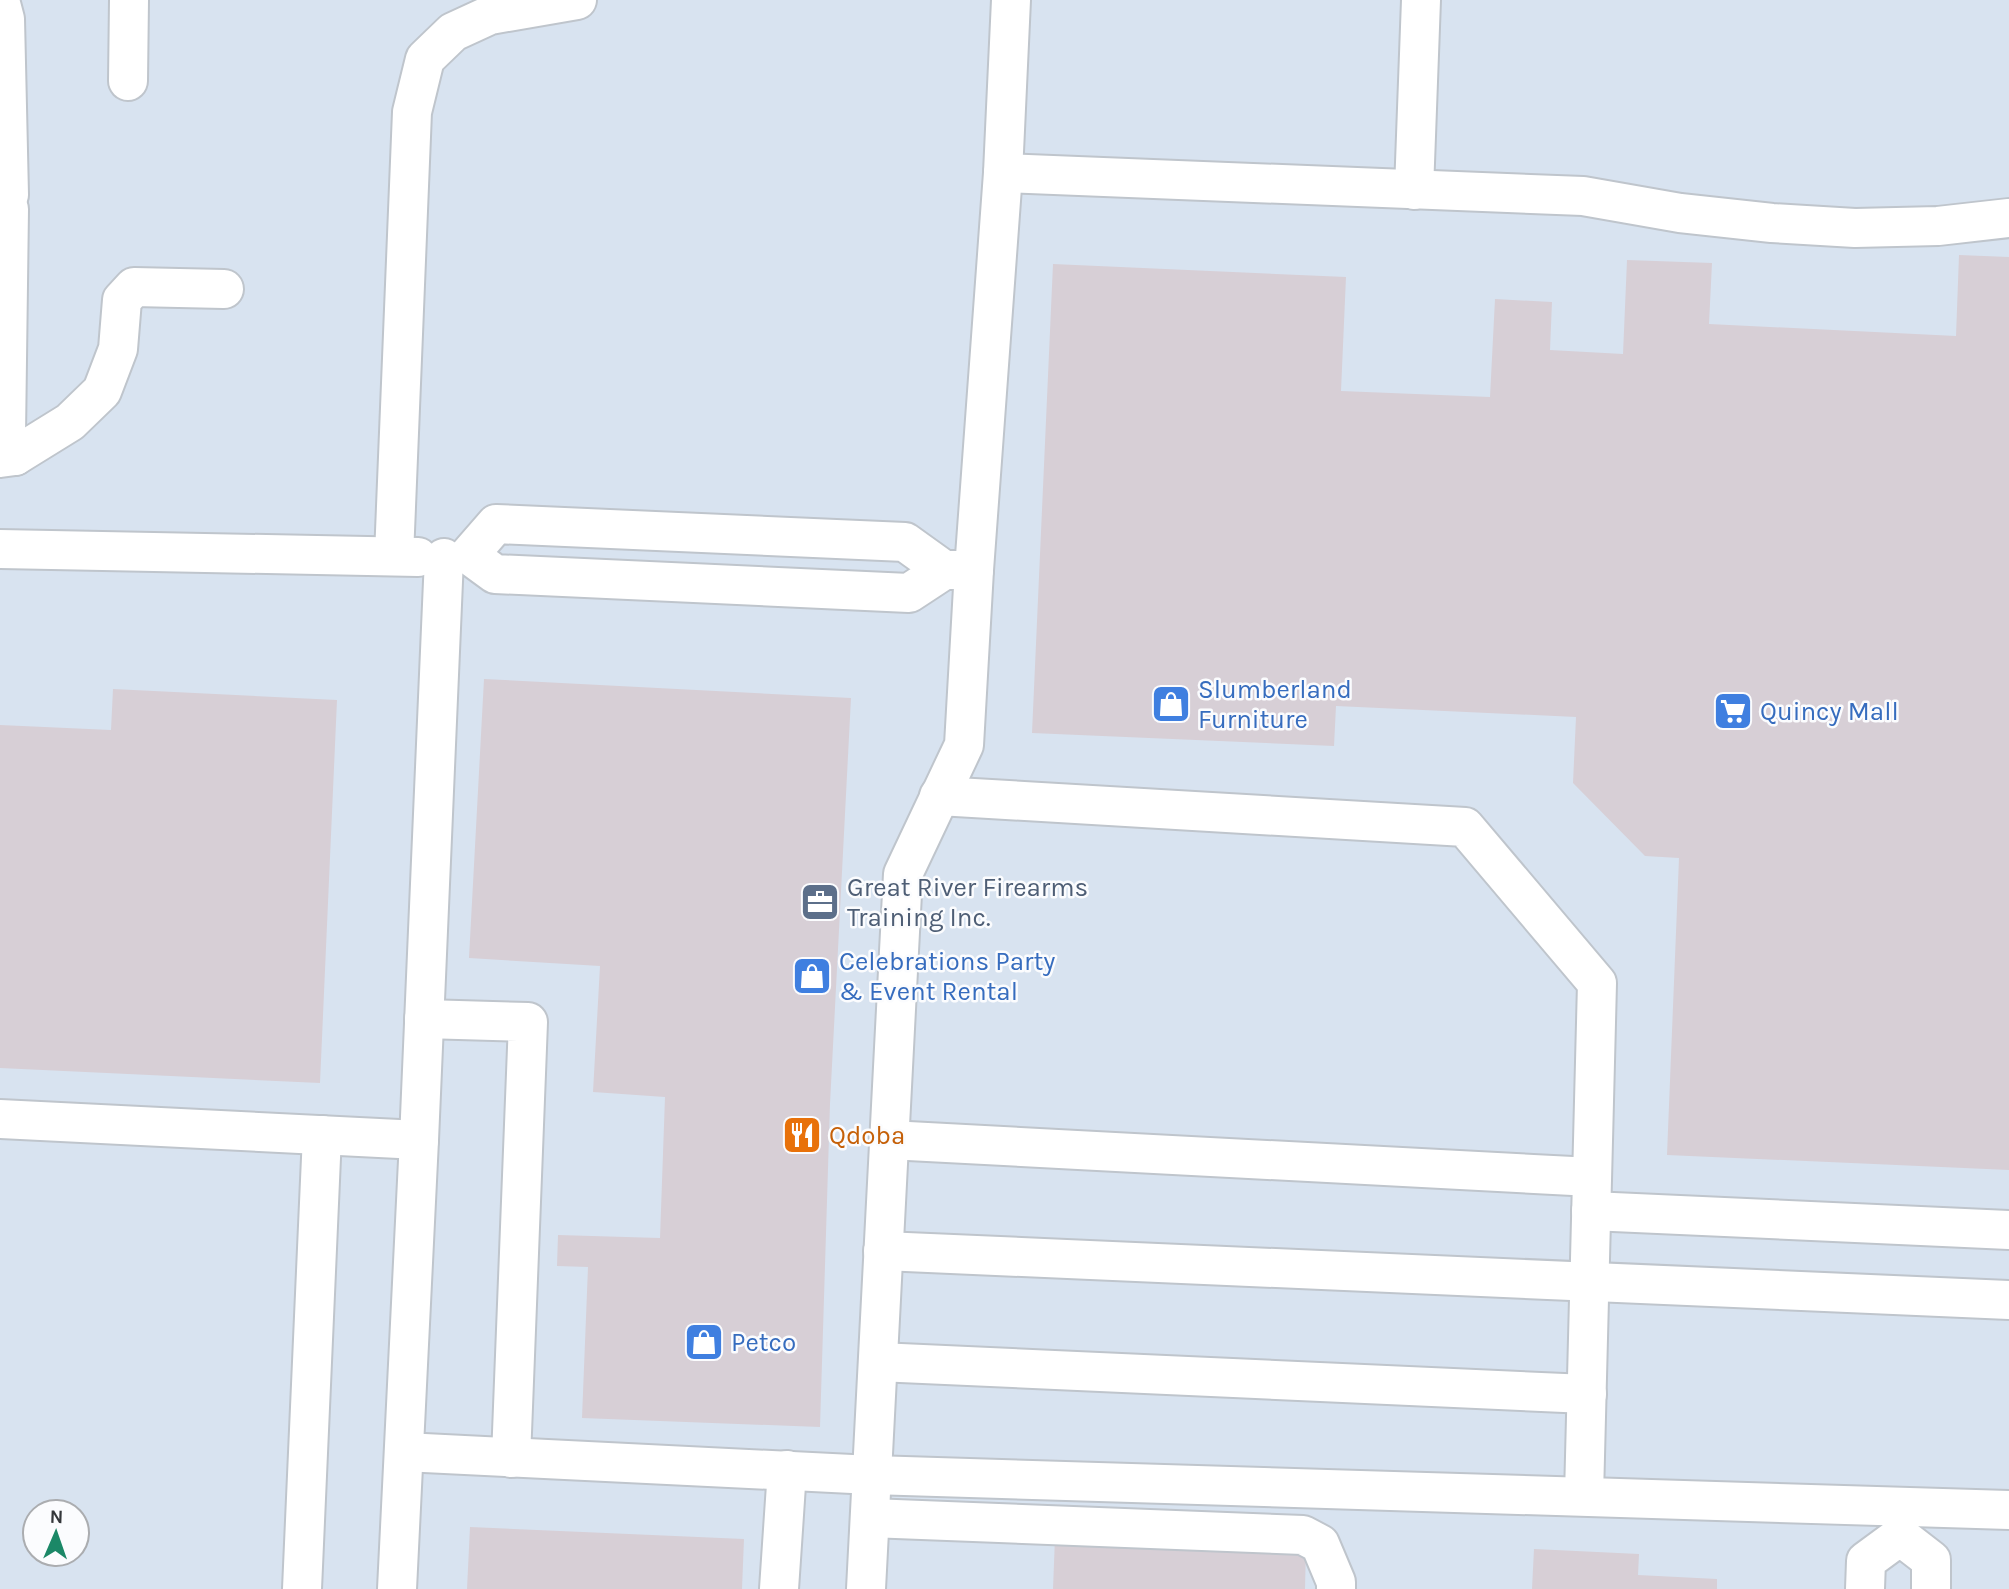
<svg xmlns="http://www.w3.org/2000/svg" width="2009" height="1589" font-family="Karla,sans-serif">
<rect width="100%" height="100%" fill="#e9f0f7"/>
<path fill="#d8e3f0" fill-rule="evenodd" d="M0 0H2009V1589H0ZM35 1512H77V1554H35Z"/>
<g fill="#d7cfd6">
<polygon points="1959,255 2009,257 2009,1170 1667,1155 1679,858 1645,856 1573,783 1576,717 1336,706 1334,746 1032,733 1053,264 1346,277 1341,391 1490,397 1495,299 1552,302 1550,350 1623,354 1627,260 1712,263 1709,324 1956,336"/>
<polygon points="484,679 851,698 830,1104 820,1427 582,1418 588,1267 557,1266 558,1235 660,1238 665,1097 593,1092 600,966 469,958"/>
<polygon points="113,689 337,700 320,1083 0,1068 0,725 111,730"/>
<polygon points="470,1527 744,1539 742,1589 467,1589"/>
<polygon points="1055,1537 1306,1547 1305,1589 1053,1589"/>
<polygon points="1534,1549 1639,1554 1638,1575 1717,1579 1717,1589 1532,1589"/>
</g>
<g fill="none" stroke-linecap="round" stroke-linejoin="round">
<g stroke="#bfc5cc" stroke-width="42">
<g id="minor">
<polyline points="0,0 5,19 9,195"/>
<polyline points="128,81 129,0"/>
<polyline points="1003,173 1583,196 1680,213 1772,223 1855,228 1938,226 2009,218"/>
<polyline points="1414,190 1421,0"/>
<polyline points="15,456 70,422 102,391 118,349 122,300 134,287 224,289"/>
<polyline points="0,458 15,456 6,435 9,209"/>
<polyline points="0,549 418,557"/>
<polyline points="394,556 412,112 425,59 453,32 490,15 577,0"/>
<polyline points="944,570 905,542 496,524 469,555 495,574 909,593 944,570 974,570"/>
<polyline points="939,796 1465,827 1597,983 1584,1496"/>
<polyline points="424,1019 528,1022 511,1458"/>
<polyline points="0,1119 419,1140"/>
<polyline points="889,1140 1592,1177"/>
<polyline points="1591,1211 2009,1230"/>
<polyline points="883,1251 2009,1300"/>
<polyline points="878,1362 1587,1394"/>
<polyline points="404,1452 872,1475 2009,1510"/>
<polyline points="870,1518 1303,1535 1320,1544 1336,1582 1336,1589"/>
<polyline points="302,1589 322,1135"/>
<polyline points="397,1589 419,1140 444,558"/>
<polyline points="779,1589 787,1470"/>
<polyline points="866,1589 903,874 964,745 974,570 1003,173 1011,0"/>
<polyline points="1865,1589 1866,1561 1900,1536 1931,1560 1931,1589"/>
</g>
</g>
<use href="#minor" stroke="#fff" stroke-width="38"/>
</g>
<defs>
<g id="shop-square" transform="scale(2.0125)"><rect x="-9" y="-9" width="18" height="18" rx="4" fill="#3f7fe0" stroke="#fbfcfe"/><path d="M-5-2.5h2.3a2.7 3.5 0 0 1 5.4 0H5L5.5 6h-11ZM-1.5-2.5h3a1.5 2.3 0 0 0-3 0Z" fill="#fff"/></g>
<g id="supermarket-square" transform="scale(2.0125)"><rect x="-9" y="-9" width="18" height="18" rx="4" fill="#3f7fe0" stroke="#fbfcfe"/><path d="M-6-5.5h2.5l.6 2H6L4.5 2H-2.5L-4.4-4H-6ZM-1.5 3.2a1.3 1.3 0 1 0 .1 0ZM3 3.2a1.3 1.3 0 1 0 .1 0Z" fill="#fff"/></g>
<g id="office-square" transform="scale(2.0125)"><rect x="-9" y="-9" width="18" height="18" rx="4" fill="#5c6f8a" stroke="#fbfcfe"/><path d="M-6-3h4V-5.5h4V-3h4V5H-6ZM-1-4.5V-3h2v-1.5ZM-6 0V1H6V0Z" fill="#fff"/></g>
<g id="restaurant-square" transform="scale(2.0125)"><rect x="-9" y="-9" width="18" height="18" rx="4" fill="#e8710a" stroke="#fbfcfe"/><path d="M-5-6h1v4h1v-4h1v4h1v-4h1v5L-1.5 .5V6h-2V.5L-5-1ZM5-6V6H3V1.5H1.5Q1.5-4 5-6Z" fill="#fff"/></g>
</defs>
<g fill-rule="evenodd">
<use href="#shop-square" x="1171" y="704"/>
<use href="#supermarket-square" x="1733" y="711"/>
<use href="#office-square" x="820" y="902"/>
<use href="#shop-square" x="812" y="976"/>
<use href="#restaurant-square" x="802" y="1135"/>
<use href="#shop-square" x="704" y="1342"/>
</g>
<g text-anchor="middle" stroke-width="5" stroke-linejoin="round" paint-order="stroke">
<g font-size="26" fill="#366cbe" stroke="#fbfcfe" text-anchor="start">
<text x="1198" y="698">Slumberland<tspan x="1198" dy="30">Furniture</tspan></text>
<text x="1760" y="720">Quincy Mall</text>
<text x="839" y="970">Celebrations Party<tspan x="839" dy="30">&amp; Event Rental</tspan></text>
<text x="731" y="1351">Petco</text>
</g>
<g font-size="26" fill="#4e5e75" stroke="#fbfcfe" text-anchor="start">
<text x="847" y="896">Great River Firearms<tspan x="847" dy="30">Training Inc.</tspan></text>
</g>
<g font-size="26" fill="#c56008" stroke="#fbfcfe" text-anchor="start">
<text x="829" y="1144">Qdoba</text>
</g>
</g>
<g transform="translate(56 1533) rotate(2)"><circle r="33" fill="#fbfcfe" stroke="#abadb0" stroke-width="2"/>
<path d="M0-5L12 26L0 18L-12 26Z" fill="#1b8867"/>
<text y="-10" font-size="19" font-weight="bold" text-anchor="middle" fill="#34373a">N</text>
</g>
</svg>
